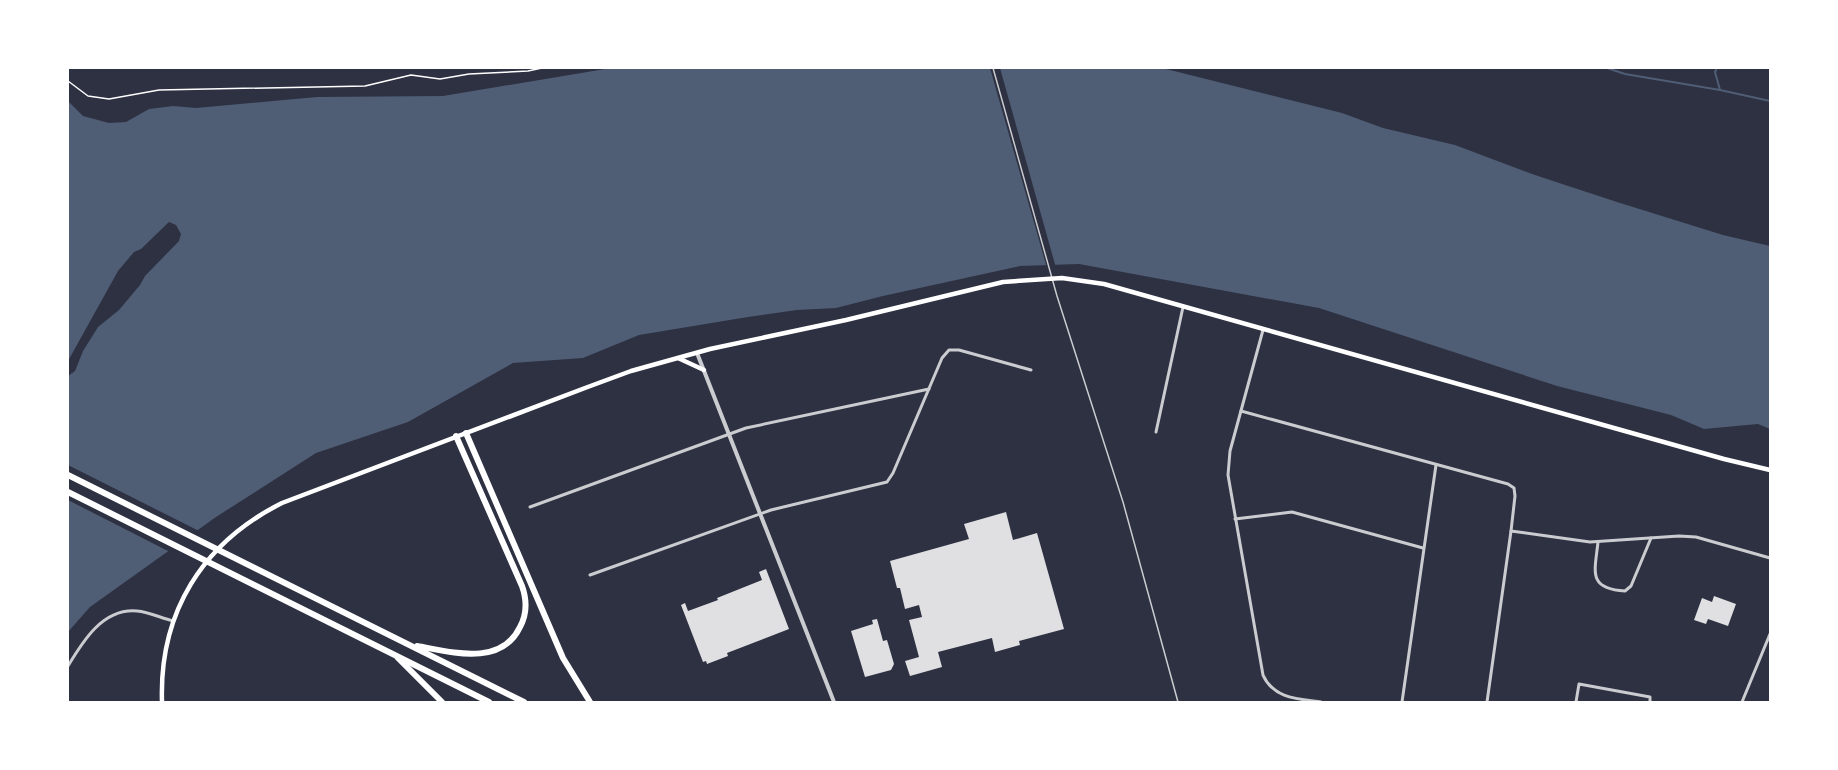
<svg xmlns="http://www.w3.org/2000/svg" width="1838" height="770" font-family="'Exo 2',sans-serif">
<rect width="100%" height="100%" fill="#2d3142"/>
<polygon fill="#4f5d75" points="611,68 1162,68 1342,113 1383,128 1455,145 1535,175 1617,202 1723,235 1770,246 1770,429 1758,424 1704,429 1671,415 1557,386 1319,308 1079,264 1020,266 883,296 836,308 797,310 748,317 639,335 583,358 513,363 408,422 316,453 216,517 90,607 68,632 68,376 75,371 83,351 98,327 119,310 140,285 145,276 179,241 181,234 176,225 169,222 141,249 134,252 118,271 68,361 68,101 83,116 109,123 126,122 149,109 173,106 196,108 317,97 443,96"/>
<g fill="#2d3142">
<polygon points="990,68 1000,68 1056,268 1047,268"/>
<polygon points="68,465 201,532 172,553 68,500"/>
</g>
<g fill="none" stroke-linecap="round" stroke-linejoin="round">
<g stroke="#4f5d75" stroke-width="2">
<polyline points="1607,68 1625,74 1720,90 1770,101"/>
<polyline points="1717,68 1715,72 1720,90"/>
</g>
</g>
<g fill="#e0e0e3">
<polygon points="1006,512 1013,540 1037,533 1064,629 1019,641 1020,645 995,652 992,638 938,652 942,667 910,676 905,661 919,657 909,620 922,617 919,605 905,609 900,588 897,588 890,561 969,539 964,524"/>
<polygon points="766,569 789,629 727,653 728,656 707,664 706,661 703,662 681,605 685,603 688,611 718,600 717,598 762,580 759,572"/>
<polygon points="1714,596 1736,604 1728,626 1708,619 1706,624 1694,620 1702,598 1712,602"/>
<polygon points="877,619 883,641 887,640 894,664 891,670 865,677 851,631 873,624 872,620"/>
</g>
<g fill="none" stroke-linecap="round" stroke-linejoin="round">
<polyline stroke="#fff" stroke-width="1.5" points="68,81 88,96 109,99 159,90 365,86 411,75 440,79 469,74 528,71 542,68"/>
<polyline stroke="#caccd0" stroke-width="1.5" points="993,68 1057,296 1123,502 1178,702"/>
<g stroke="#caccd0" stroke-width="3">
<path d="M1263 330 1230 451 1228 475 1263 675C1274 699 1298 699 1321 702"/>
<polyline points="1241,411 1508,484 1514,488 1515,496 1511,531 1487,702"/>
<polyline points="1156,432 1183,307"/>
<polyline points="530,507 746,428 929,389"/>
<polyline points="1235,519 1292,512 1423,548"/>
<polyline points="1511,531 1590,542 1679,536 1696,537 1770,558"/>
<path d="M1598 542C1595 571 1587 589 1625 591L1631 586 1651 538"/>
<polyline points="590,575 771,510 887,482 893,473 942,358 949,350 959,350 1031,370"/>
<path d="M68 666C83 641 103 608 137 611 149 612 161 618 173 621"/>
<polyline points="1402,702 1436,465"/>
<polyline points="1576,702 1579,684 1650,697 1650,702"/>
<polyline points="1742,702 1770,634"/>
</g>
<polyline stroke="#caccd0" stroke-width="4" points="697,353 834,702"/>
<g stroke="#fff" stroke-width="4.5">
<polyline points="678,358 704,370"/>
<path d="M162 702C159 613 202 543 282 503L585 388 631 371 710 349 846 320 1003 282 1062 278 1104 284 1724 459 1770 470"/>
</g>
<g stroke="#fff" stroke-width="6">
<polyline points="466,433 563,658 590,702"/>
<polyline points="68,475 524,702"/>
<polyline points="68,492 489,702"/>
<path d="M417 646C451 652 501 667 520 627 527 614 527 600 522 586L456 436"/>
<polyline points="398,658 442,702"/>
</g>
</g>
<rect width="1838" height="770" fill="none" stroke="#ffffff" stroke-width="138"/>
</svg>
